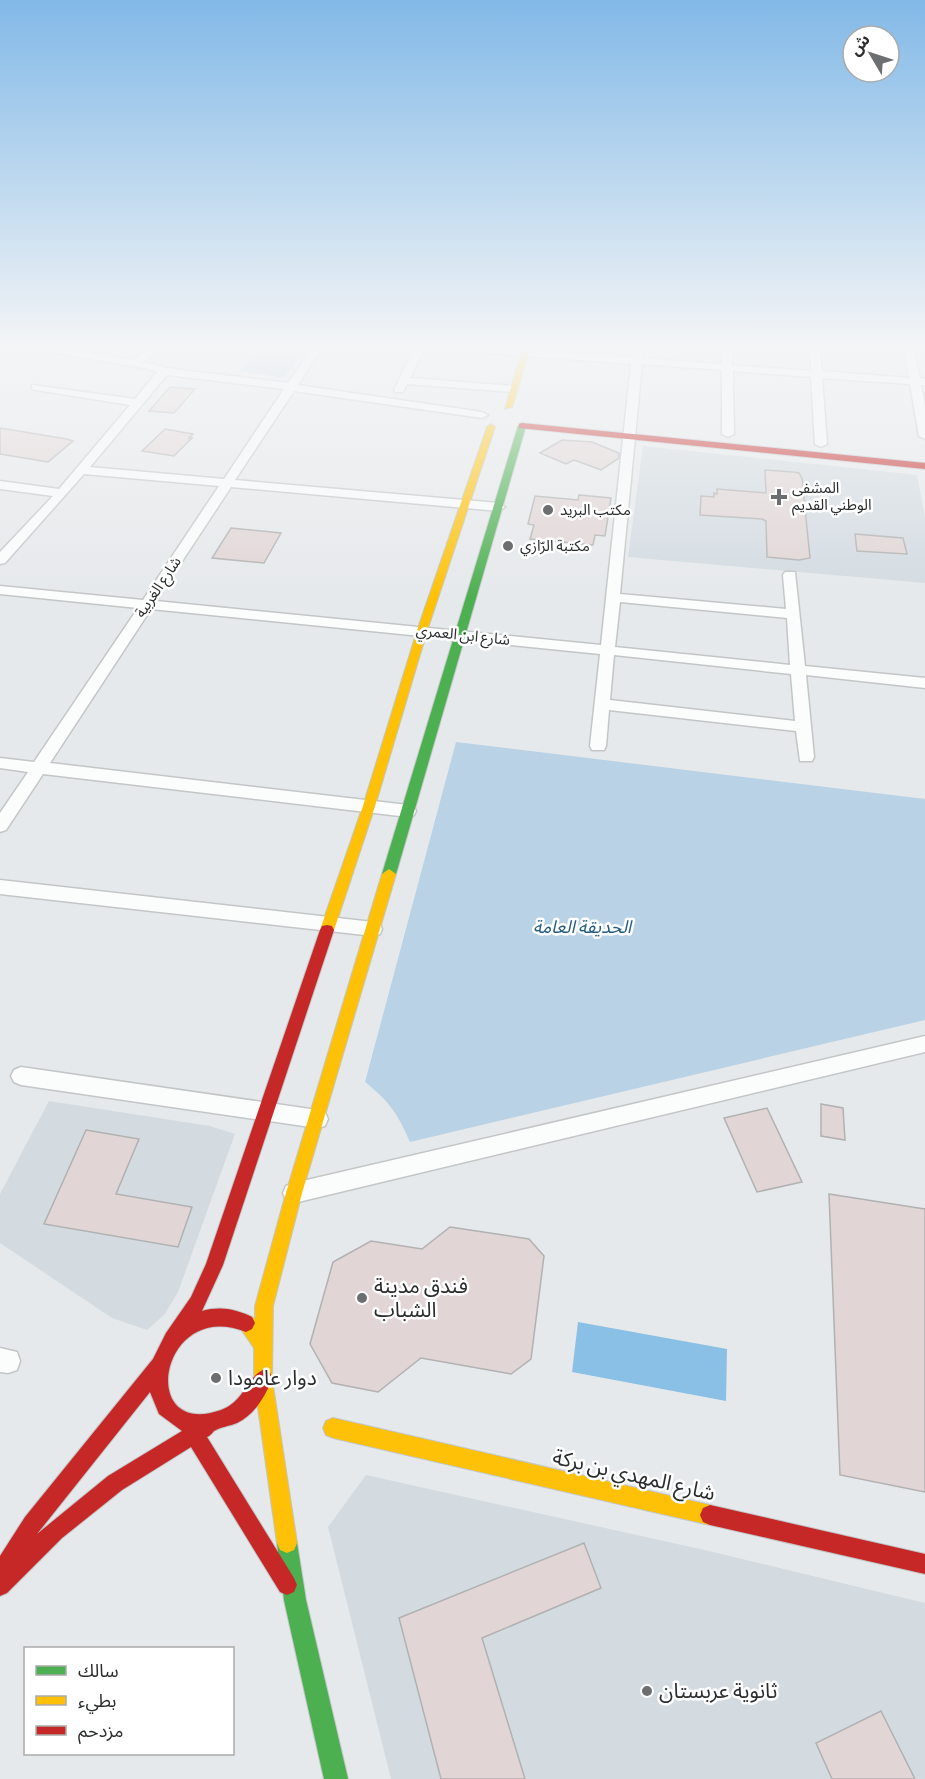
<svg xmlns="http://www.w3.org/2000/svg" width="925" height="1779" font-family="'Crimson Pro','Noto Sans Arabic',serif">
<rect width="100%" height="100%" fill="#e6e9eb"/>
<g fill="#d3dbe1">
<polygon points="643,446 917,475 925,518 925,583 628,557"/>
<polygon points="49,1101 210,1126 235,1134 178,1292 165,1314 147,1330 112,1318 0,1243 0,1194"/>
<polygon points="366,1475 709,1551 925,1603 925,1779 391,1779 328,1527"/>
</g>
<g fill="#b9d2e5">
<polygon points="262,349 305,349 284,378 239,371"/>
<path d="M456 742 925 799V1020L410 1142C398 1114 389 1101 365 1082Z"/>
</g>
<polygon fill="#8ac0e5" points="578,1322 727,1349 726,1401 572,1372"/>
<g fill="#e1d5d5" stroke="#b1b1b2" stroke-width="1.5">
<polygon points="170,387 195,389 174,413 149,411"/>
<polygon points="0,428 67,439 73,441 48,462 0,454"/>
<polygon points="165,429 193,434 189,438 192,438 174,456 142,451"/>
<polygon points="562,440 592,442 619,453 619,458 601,470 574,460 566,464 540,453"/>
<polygon points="765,470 793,472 799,473 802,478 810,558 799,560 767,557 766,521 762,519 700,515 701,496 714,497 714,493 717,494 717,489 766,493"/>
<polygon points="579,495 611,498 605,536 595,535 593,545 530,539 534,525 528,524 535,496 578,500"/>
<polygon points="231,528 281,533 264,563 212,558"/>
<polygon points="855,534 903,538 907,554 857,551"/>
<polygon points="821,1104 843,1108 845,1140 821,1136"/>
<polygon points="767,1108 802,1182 757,1192 724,1118"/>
<polygon points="86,1130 139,1139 116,1194 192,1207 178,1247 44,1224"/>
<polygon points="829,1194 925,1209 925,1492 840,1475"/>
<polygon points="450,1227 529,1239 544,1256 531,1359 511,1374 421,1358 378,1392 332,1383 310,1344 333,1262 371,1241 422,1249"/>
<polygon points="584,1543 601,1588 482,1638 525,1779 441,1779 399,1618"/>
<polygon points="881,1711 915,1779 832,1779 816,1743"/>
</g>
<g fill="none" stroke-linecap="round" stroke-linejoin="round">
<g stroke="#c3c6c7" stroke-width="3">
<g id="street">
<path d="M43 349H65L133 360 149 349H160L144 362 166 368 288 383 311 349H321L298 385 482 412 488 415 482 418 294 391 235 480 499 503 505 507 499 511 231 487 156 601 601 645 631 364 473 352 468 349H511L632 357 634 349H642V358L722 364V349H732V365L811 371 810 349H820L822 371 909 378 904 349H914L920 378 925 379V385H921L925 406V439L919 436 910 384 822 378 827 444 821 447 815 444 811 377 733 371 734 434 728 437 722 434V370L642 364 620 594 786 609 783 575 785 572H795L805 666 925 678V688L806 675 814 757 812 761H800L796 731 609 710 606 746 604 750H592L590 746 600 654 151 609 50 763 408 805 414 807 416 811 414 815 408 817 43 774 6 830 0 832V813L28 772 0 768V758L34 762 138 608 0 594V586L143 600 219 486 84 474 5 563 0 564V552L53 496 0 489V481L59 489 130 405 36 390 32 389V385L135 399 157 372 144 368 48 352ZM167 375 284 389 224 479 90 467ZM620 602 787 618 790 665 615 647ZM614 655 791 674 795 721 610 700Z"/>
<polygon points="414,349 424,349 410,378 514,386 519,389 514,392 407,384 403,392 395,392 394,390"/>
<polygon points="0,880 373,922 380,924 382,929 380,934 373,936 0,894"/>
<polygon points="925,1036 925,1052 294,1203 286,1200 283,1193 286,1186 294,1183"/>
<polygon points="21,1067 317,1110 325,1112 328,1119 325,1126 317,1128 21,1085 14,1082 11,1076 14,1070"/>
<polygon points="0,1348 17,1352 20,1361 17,1370 8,1373 0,1372"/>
</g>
</g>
<g stroke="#c3c6c7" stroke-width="2">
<g id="fast">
<polygon points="522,423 526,426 396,874 389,879 382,874 518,426"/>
<polygon points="287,1533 294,1536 297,1543 306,1600 348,1779 324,1779 284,1600 277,1543 280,1536"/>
</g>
</g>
<g stroke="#c3c6c7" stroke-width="2">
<g id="slow">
<polygon points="522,349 530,349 512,407 505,409"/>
<polygon points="491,424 495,427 427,631 375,806 334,930 332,934 322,934 320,930 363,806 417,631 487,427"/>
<polygon points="389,869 396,874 302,1193 273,1306 272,1379 297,1543 294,1550 287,1553 280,1550 277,1543 254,1379 254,1348 237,1323 240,1317 246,1314 255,1319 255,1306 286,1193 382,874"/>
<polygon points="333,1418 710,1505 717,1508 720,1515 717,1522 710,1525 333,1438 326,1435 323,1428 326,1421"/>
</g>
</g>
<g stroke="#c3c6c7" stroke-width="2">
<g id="jam">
<polygon points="522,423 925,463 925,469 519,428 519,424"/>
<path d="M327 925 332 926 334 930 223 1265 202 1311C221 1306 235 1309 252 1317L255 1323 252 1329 246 1332C160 1297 136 1440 221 1410 244 1402 248 1376 263 1370L270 1372 272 1379C265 1397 255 1414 237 1423 230 1426 220 1427 214 1431 212 1433 210 1436 207 1437L294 1578 297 1585 294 1592 287 1595 280 1592 191 1447 122 1490 62 1538 7 1593 0 1596V1556L25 1517 153 1359 166 1333 191 1297 206 1264 320 930 322 926ZM150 1392 159 1414 182 1431 108 1476 37 1534Z"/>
<polygon points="710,1505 925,1554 925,1574 710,1525 703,1522 700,1515 703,1508"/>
</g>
</g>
<use href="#street" fill="#fbfcfc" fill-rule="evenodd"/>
<use href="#fast" fill="#4caf50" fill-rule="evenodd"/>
<use href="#slow" fill="#ffc107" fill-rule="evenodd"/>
<use href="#jam" fill="#c62828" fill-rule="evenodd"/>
</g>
<linearGradient id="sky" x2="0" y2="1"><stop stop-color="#82b9e7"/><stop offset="0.58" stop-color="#f4f5f6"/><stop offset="1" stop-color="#f4f5f6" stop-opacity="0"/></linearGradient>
<rect width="925" height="598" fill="url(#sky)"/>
<g fill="#6c6e70" stroke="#fff" stroke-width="2">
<path d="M776 488h6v6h6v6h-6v6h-6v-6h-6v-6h6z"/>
<circle cx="548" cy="510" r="6"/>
<circle cx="508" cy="546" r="6"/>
<circle cx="362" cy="1298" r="6"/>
<circle cx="216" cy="1378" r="6"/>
<circle cx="647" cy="1691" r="6"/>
</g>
<g text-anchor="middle" stroke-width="5" stroke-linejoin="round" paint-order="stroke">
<g font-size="15" fill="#2a2c2d" stroke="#fff" text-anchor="start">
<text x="792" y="493">المشفى<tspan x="792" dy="17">الوطني القديم</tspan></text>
<text x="560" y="515">مكتب البريد</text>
<text x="520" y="551">مكتبة الرّازي</text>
</g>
<g font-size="15" fill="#2a2c2d" stroke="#fff">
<text transform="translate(158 587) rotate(-56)" y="5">شارع الغربية</text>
<text transform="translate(463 635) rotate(6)" y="5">شارع ابن العمري</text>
</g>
<g font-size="18" font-style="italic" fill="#245d80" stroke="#fff">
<text x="582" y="933">الحديقة العامة</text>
</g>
<g font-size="21" fill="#2a2c2d" stroke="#fff" text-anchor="start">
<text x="374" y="1293">فندق مدينة<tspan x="374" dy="24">الشباب</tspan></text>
<text x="228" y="1385">دوار عامودا</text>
<text x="659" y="1698">ثانوية عربستان</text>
</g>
<g font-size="21" fill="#2a2c2d" stroke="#fff">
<text transform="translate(634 1475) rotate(13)" y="7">شارع المهدي بن بركة</text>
</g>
</g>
<rect x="24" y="1647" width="210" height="108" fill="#ffffff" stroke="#aaabab" stroke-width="1.5"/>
<rect x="36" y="1666" width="30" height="9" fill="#4caf50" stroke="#aaabab" stroke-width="1.5"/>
<text x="78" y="1677" font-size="18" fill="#2a2c2d">سالك</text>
<rect x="36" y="1696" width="30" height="9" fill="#ffc107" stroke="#aaabab" stroke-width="1.5"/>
<text x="78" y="1707" font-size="18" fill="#2a2c2d">بطيء</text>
<rect x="36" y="1726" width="30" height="9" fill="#c62828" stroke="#aaabab" stroke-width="1.5"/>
<text x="78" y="1737" font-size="18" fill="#2a2c2d">مزدحم</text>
<g transform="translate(871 54) rotate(309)"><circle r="28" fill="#ffffff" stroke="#aaabab" stroke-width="1.5"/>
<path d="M0-4.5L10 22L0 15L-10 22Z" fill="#6c6e70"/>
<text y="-9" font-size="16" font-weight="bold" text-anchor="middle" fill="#2a2c2d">ش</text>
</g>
</svg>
